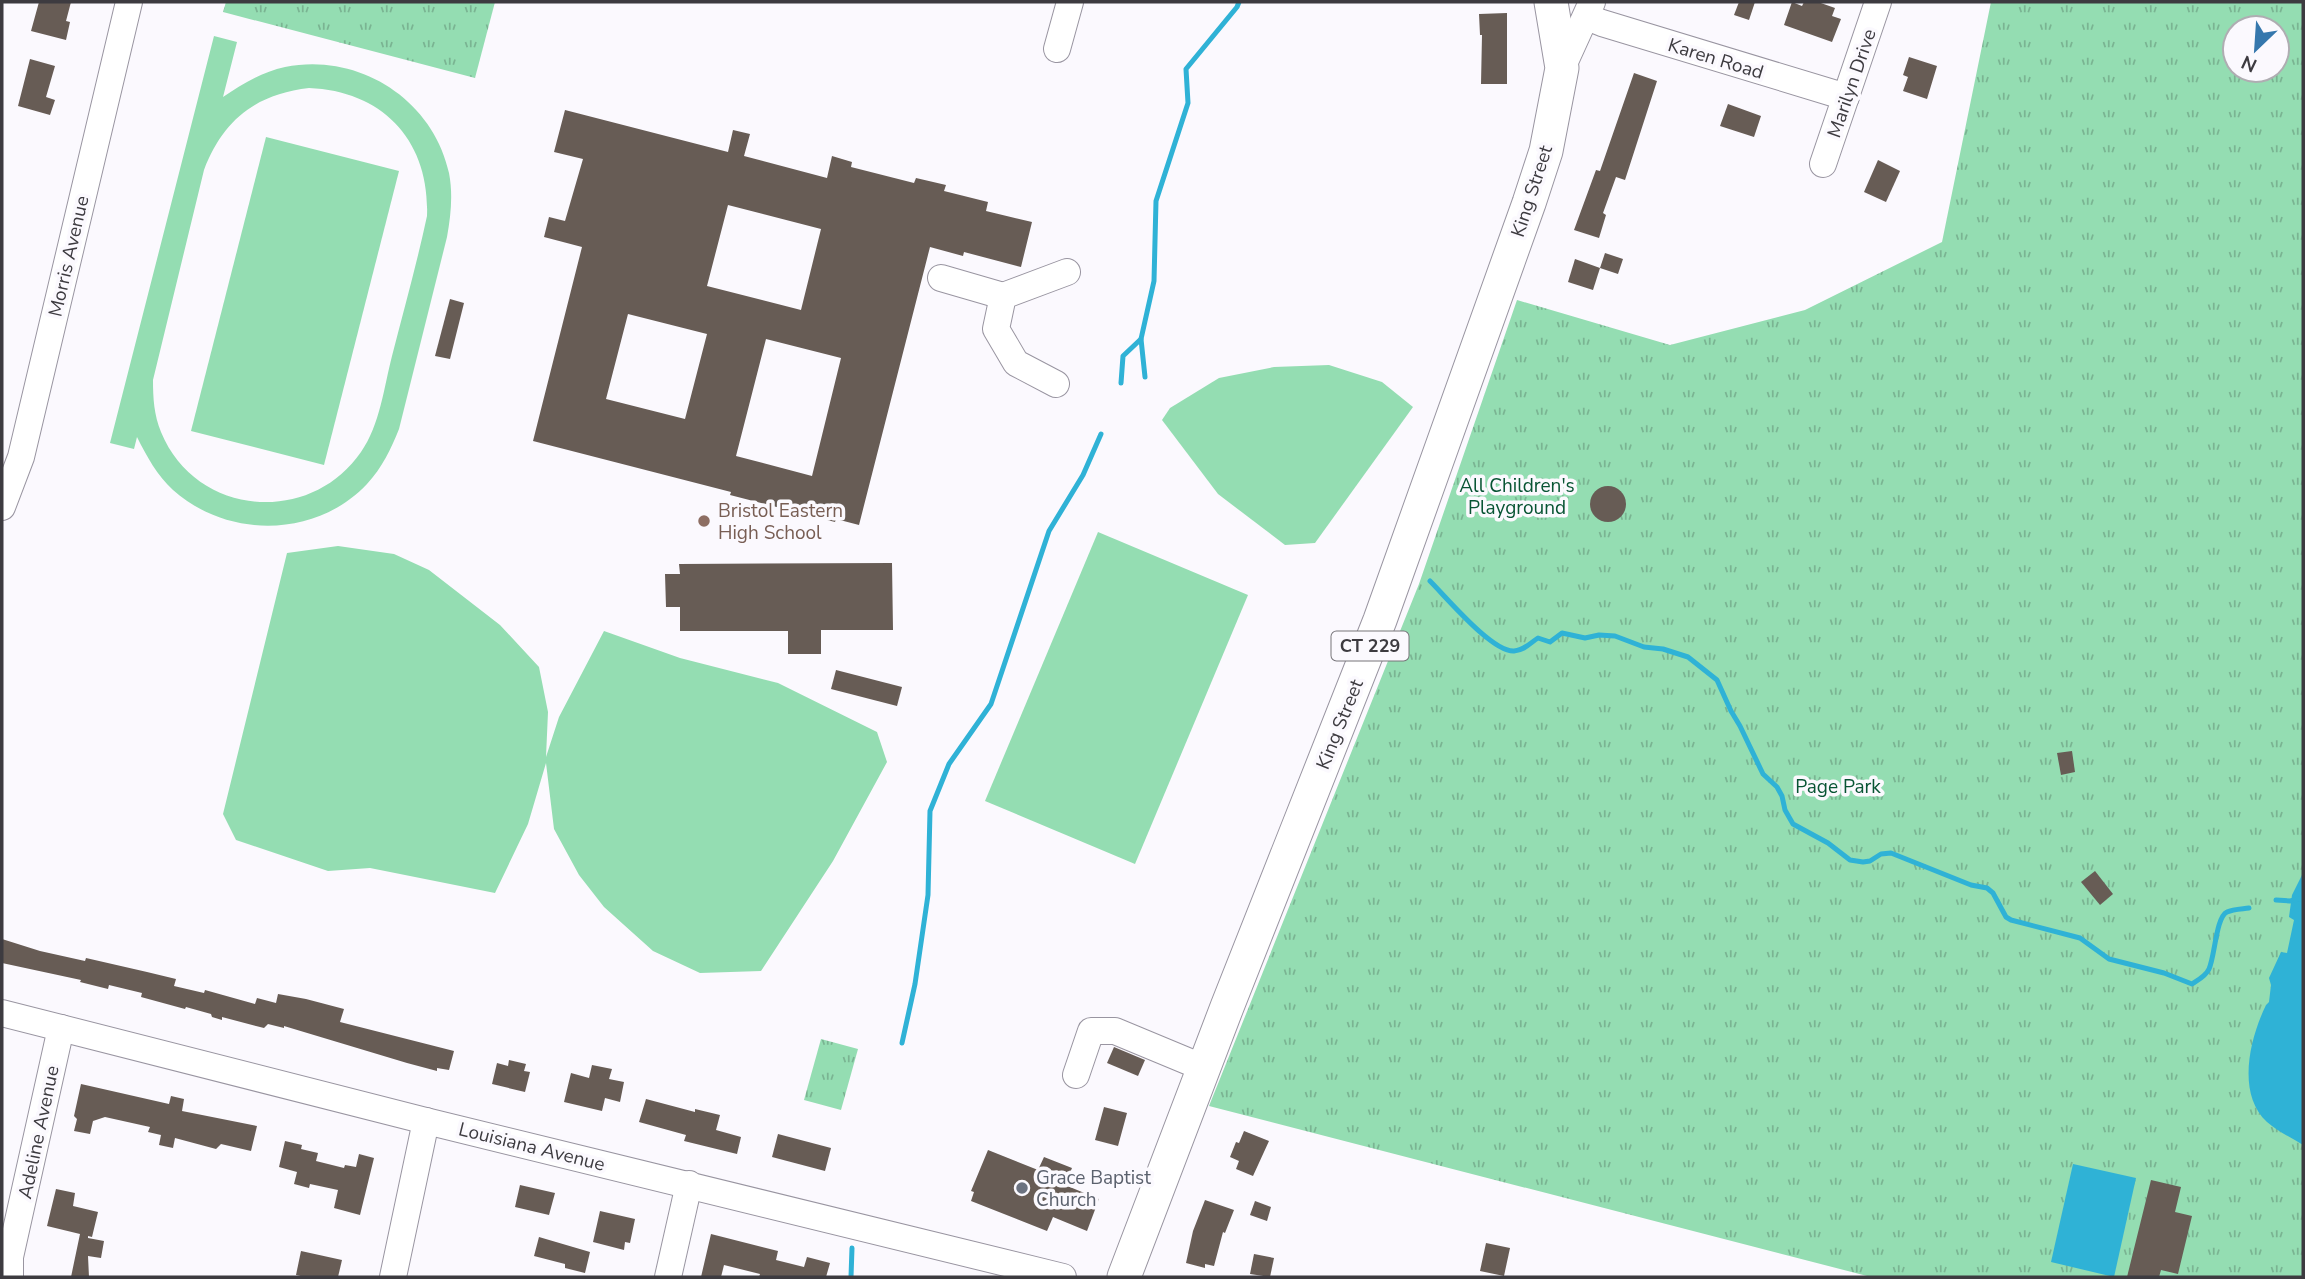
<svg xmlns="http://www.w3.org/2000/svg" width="2305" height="1279" font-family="'Nunito Sans',sans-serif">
<defs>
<pattern id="park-tufts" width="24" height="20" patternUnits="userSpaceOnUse" patternTransform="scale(1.75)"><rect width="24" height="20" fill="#94ddb2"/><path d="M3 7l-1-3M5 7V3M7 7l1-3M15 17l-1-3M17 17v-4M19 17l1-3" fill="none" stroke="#7ab492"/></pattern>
</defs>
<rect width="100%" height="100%" fill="#fbf9fe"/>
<g fill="#94ddb2" fill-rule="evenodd">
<path d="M214 36 237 42 223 97C242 84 262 72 285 67 358 52 433 99 449 173 453 194 451 215 447 237L399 429C391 449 382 468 367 484 316 538 228 539 173 490 157 475 147 457 137 437L134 449 110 443ZM309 88C383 91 430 141 427 216 417 263 404 309 392 356 384 387 380 425 361 452 310 526 196 517 161 432 154 415 153 398 153 380L204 170C223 120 256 94 309 88Z"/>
<polygon points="266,137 399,171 324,465 191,431"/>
<polygon points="1329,365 1382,382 1413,407 1315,543 1285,545 1218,494 1162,420 1170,408 1219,378 1274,367"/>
<polygon points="1098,532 1248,595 1135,864 985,801"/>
<polygon points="338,546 394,554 429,570 500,625 539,667 548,712 546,757 559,717 604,631 680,658 778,683 877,732 887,762 833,861 761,971 700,973 653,951 604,907 579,875 554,829 546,763 528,824 495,893 370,868 328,871 236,840 223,814 287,553"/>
</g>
<g fill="url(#park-tufts)" fill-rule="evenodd">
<polygon points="226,2 495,2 475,78 223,12"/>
<path d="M1991 2H2303V1277H1871L1209 1106 1419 584 1517 300 1670 345 1805 310 1942 242ZM2235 28H2277V70H2235Z"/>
<polygon points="821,1039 858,1049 841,1110 804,1100"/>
</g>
<g fill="#2fb2d6">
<path d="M2303 873V1145C2292 1138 2277 1131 2267 1122 2236 1093 2250 1038 2266 1005L2269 1002 2271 985 2269 978 2281 952 2287 953 2294 920 2289 917 2292 895Z"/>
<polygon points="2073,1164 2136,1178 2114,1277 2051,1262"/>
</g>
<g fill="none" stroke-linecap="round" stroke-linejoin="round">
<g stroke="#2fb2d6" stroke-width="5">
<polyline points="1141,339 1145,377"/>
<polyline points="1121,383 1123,356 1141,339 1154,281 1156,201 1188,103 1186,69 1237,7 1239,2"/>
<path d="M1430 581C1447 598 1492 652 1514 651 1525 650 1530 643 1538 638L1550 642 1562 633 1585 638 1599 635 1615 636 1644 647 1663 649 1688 657 1717 680 1731 711 1740 726 1763 774 1777 787 1782 796 1785 810 1793 824 1828 843 1850 860 1863 862 1870 861 1881 854 1891 853 1971 885 1987 888 1993 893 2006 917 2011 920 2080 938 2109 959 2164 973 2192 984C2198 980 2206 976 2209 969 2215 956 2216 917 2227 912 2233 909 2242 909 2249 908"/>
<polyline points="2276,900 2290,901 2303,898"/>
<polyline points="902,1043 915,984 928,895 930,811 949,764 991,704 1049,531 1083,475 1101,434"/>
<polyline points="851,1277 852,1248"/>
</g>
</g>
<g fill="#675c55" fill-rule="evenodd">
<polygon points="39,2 71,2 66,21 70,22 66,40 31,31"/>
<polygon points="1739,2 1755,2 1749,20 1734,15"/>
<polygon points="1792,2 1802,6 1804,2 1818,2 1835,8 1832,16 1841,19 1832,42 1784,25"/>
<polygon points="1507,13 1507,84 1481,84 1482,35 1480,35 1479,14"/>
<polygon points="1909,57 1937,66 1927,99 1903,91 1908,77 1903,75"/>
<polygon points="30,59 55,66 46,97 55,100 50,115 18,106"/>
<polygon points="1634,73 1657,81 1625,180 1616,177 1603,213 1606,215 1599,238 1574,230 1596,170 1600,171"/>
<polygon points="1728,104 1761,116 1754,137 1720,126"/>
<path d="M565 110 728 152 733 130 750 134 744 156 827 178 832 156 852 162 851 167 914 183 916 178 946 185 944 191 988 202 986 211 1032 222 1021 267 964 252 963 256 930 247 859 525 836 519 835 522 730 495 731 492 533 441 582 247 544 237 549 217 565 221 583 159 554 152ZM728 205 821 229 801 310 707 286ZM628 314 707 334 685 419 606 399ZM766 339 841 358 812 476 736 456Z"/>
<polygon points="1878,160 1900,171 1886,202 1864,192"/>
<polygon points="1605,253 1623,259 1618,274 1600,268"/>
<polygon points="1575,259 1600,268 1593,290 1568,282"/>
<polygon points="450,299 464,303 450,359 435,356"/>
<circle cx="1608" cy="504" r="18"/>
<polygon points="892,563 893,630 821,630 821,654 788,654 788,631 680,631 680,607 666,607 665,574 680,574 679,564"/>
<polygon points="836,670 902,687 897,706 831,689"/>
<polygon points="2072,751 2075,772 2061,775 2057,753"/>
<polygon points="2095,871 2113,894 2100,905 2081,882"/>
<polygon points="2,939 40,951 85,961 86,958 147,972 176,979 174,986 204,993 205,990 255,1004 257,998 276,1003 278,994 306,999 344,1009 340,1022 454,1051 449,1070 437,1068 437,1071 407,1063 284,1026 284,1028 268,1024 264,1028 222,1017 222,1020 212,1017 211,1014 186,1007 185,1009 141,997 142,993 109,985 108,989 80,982 81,980 2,963"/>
<polygon points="1114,1047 1145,1060 1138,1076 1107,1063"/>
<polygon points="509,1060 526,1064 524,1071 530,1072 525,1092 492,1084 497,1063 508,1066"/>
<polygon points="592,1065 612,1069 609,1079 624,1082 620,1102 605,1098 602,1111 564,1102 571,1073 589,1078"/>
<polygon points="81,1084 169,1104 171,1096 184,1099 182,1111 257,1126 251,1151 221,1144 216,1149 175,1138 173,1148 159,1145 161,1135 148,1132 150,1127 105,1117 93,1121 90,1134 74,1131 77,1119 74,1116"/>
<polygon points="646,1099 695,1112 695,1109 720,1115 716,1130 741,1137 737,1154 684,1141 686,1135 639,1122"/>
<polygon points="1104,1107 1127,1113 1118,1146 1095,1140"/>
<polygon points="1244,1131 1269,1141 1253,1176 1236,1169 1239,1161 1230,1157 1236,1142 1239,1143"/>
<polygon points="778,1134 831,1148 825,1171 772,1157"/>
<polygon points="285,1141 302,1145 301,1149 318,1153 316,1161 344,1168 345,1165 356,1167 359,1154 374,1158 360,1215 334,1208 338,1190 310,1184 309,1188 294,1184 297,1172 279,1167"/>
<polygon points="988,1150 1038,1170 1044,1157 1072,1168 1065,1185 1099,1199 1087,1231 1053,1217 1047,1231 971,1201 974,1192 971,1191"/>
<polygon points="2151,1180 2181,1187 2175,1212 2192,1216 2178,1274 2161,1270 2159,1277 2127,1277"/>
<polygon points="520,1185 555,1193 549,1215 515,1207"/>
<polygon points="56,1189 75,1193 73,1206 98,1212 92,1237 88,1236 88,1238 104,1241 101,1258 88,1256 89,1277 71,1277 80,1234 47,1226"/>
<polygon points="1205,1200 1234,1210 1225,1233 1223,1232 1214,1266 1205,1264 1205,1268 1186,1263 1193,1231"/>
<polygon points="1255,1201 1271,1207 1267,1221 1250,1215"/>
<polygon points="600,1211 635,1219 630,1243 625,1242 624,1250 593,1242"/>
<polygon points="711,1234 778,1251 776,1260 804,1267 807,1257 830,1263 826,1277 759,1277 760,1274 724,1265 721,1277 701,1277"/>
<polygon points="539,1237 590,1252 585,1273 565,1268 565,1264 534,1256"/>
<polygon points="1486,1243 1510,1248 1504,1276 1480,1271"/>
<polygon points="301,1251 342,1260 338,1277 305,1277 296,1275"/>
<polygon points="1254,1254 1274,1258 1270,1277 1250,1274"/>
</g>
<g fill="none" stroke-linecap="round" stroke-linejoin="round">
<g stroke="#9995a1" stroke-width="28">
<g id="minor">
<polyline points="1587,17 1602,23 1846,97"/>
<polyline points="1057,49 1070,2"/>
<polyline points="1562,68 1592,2"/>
<polyline points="1823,164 1878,2"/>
<polyline points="941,278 1003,296"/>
<polyline points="1056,384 1016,363 996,329 1003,296 1067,272"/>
<polyline points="2,507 21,457 129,2"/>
<polyline points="2,1013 426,1121 1063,1277"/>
<polyline points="1076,1075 1091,1031 1115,1031 1204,1068"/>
<polyline points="10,1277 10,1257 61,1028"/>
<polyline points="393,1277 426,1121"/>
<polyline points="668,1277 689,1184"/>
</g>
</g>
<g stroke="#9995a1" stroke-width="35">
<polyline id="major" points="1124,1277 1227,1007 1380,620 1529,203 1546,151 1562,68 1551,2"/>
</g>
<use href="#minor" stroke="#fff" stroke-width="26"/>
<use href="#major" stroke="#fff" stroke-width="33"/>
</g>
<circle fill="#8d6e63" stroke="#fbf9fe" stroke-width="2.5" cx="704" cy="521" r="7"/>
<circle fill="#6b7280" stroke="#fbf9fe" stroke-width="2.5" cx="1022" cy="1188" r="7"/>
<g text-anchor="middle" stroke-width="7" stroke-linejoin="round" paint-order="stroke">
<rect fill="#fbf9fe" stroke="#767479" stroke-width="2" x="1331.5" y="631.5" width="77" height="29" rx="5"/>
<g font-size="18" font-weight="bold" fill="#3d3b40">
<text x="1370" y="652">CT 229</text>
</g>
<g font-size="19" fill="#3d3b40" stroke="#fbf9fe">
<text transform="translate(1716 58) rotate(17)" y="7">Karen Road</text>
<text transform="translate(1851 83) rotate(-71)" y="7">Marilyn Drive</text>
<text transform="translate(1531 191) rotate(-72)" y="7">King Street</text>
<text transform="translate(68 256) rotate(-77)" y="7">Morris Avenue</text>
<text transform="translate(1339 724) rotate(-68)" y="7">King Street</text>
<text transform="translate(38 1132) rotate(-78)" y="7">Adeline Avenue</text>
<text transform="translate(532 1146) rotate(14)" y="7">Louisiana Avenue</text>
</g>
<g font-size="19" fill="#075433" stroke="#fbf9fe">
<text x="1517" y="492">All Children's<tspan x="1517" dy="22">Playground</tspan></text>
<text x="1838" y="793">Page Park</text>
</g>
<g font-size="19" fill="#785e54" stroke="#fbf9fe" text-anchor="start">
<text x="718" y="517">Bristol Eastern<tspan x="718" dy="22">High School</tspan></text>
</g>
<g font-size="19" fill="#5b616d" stroke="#fbf9fe" text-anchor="start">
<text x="1036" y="1184">Grace Baptist<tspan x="1036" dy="22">Church</tspan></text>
</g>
</g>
<rect width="2305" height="1279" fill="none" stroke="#3d3b40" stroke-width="7"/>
<g transform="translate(2256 49) rotate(205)"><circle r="33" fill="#fbf9fe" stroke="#afadb2" stroke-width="2"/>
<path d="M0-5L12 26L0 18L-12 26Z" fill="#3577ad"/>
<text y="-10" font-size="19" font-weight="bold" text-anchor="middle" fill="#3d3b40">N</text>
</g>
</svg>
